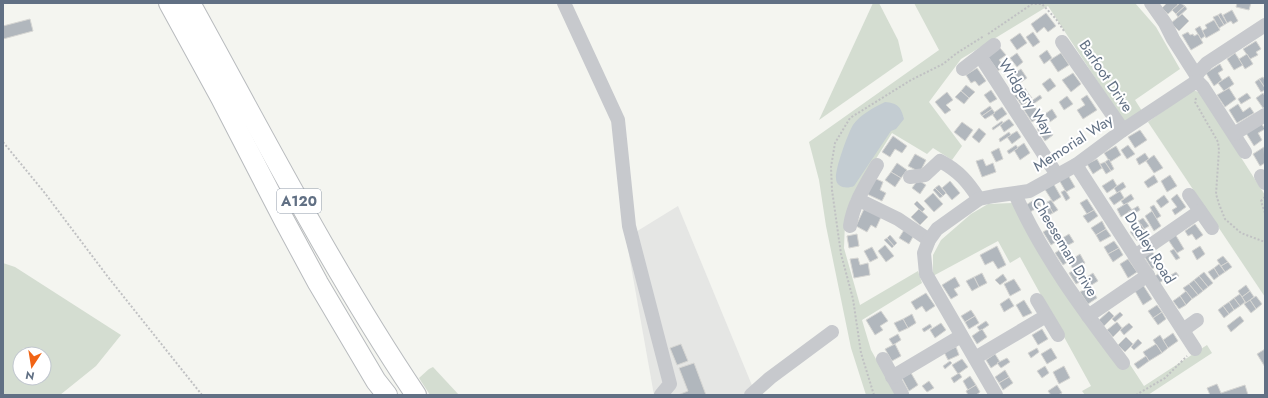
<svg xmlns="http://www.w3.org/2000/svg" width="1268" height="398" font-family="Jost,sans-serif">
<rect width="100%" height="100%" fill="#f4f5f0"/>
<polygon fill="#e5e6e4" points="678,206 756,395 654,395 626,238"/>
<g fill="#d4ddd1" fill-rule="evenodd">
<polygon points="873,3 879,3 898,40 903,61 819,120"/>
<polygon points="914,3 1135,3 1156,27 1180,69 1135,100 1142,111 1124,122 1048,6 961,59 929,102 962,146 952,160 933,148 927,154 892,133 851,199 845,222 844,248 860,305 918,271 922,283 862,320 871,350 896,395 866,395 851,348 826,226 819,180 809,142 939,50"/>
<polygon points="1192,90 1199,92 1265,195 1265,297 1148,122"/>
<polygon points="1012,203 1129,363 1144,386 1207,345 1212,353 1148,395 1085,395 1082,391 1091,386 1020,257 1010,263 998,241 933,276 933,255 941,240 971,214 988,204"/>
<path d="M3 263 15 267 121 335 96 366 60 395H3ZM20 354H44V378H20Z"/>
<polygon points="433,367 459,395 430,395 419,378 429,369"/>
</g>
<path fill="#c3ccd2" d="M885 102C898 103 901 107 904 119L896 129 891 131 854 186C847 189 836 188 836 178 835 169 848 133 853 125 861 114 873 108 885 102Z"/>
<g fill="#b1b7bd" stroke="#d6d6d3">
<polygon points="1167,3 1176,3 1178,5 1168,14 1162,8"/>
<polygon points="1180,3 1185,6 1176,14 1172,10"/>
<polygon points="1237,3 1251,3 1249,10 1236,7"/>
<polygon points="1185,6 1187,9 1178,17 1176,14"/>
<polygon points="1232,10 1238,21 1233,24 1231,21 1227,23 1223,15"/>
<polygon points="1046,13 1056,26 1048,32 1044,27 1037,33 1031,24"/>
<polygon points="1221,13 1227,23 1224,25 1218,15"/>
<polygon points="1182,14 1189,21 1179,31 1171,23"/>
<polygon points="1218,15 1224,25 1219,28 1213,17"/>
<polygon points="30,19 33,31 3,39 3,26"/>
<polygon points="1214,20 1220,30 1206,38 1202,31 1207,28 1205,25"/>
<polygon points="1200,26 1205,36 1201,39 1195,29"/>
<polygon points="1033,32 1040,42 1033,47 1026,37"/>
<polygon points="1188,32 1190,35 1193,34 1194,36 1198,34 1203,43 1191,50 1182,35"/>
<polygon points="1020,33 1027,43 1017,50 1010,40"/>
<polygon points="1256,41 1261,49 1256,52 1258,55 1250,59 1243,49"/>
<polygon points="1000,48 1006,55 999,60 1004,66 998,71 988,57"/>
<polygon points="1047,50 1052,58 1044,64 1039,56"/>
<polygon points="1017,53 1023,62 1017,67 1010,58"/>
<polygon points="1061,53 1069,65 1058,72 1050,60"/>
<polygon points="1235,53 1243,65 1234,70 1227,59"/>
<polygon points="1247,54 1253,64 1245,69 1239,59"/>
<polygon points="1220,64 1223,70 1218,73 1222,80 1214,86 1206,73"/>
<polygon points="977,68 986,81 979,86 975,81 971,83 966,75"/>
<polygon points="1021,69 1027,78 1018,84 1012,75"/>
<polygon points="1073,73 1081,84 1071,92 1062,80"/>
<polygon points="1229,76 1234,84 1224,91 1218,83"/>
<polygon points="1263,77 1265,80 1265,88 1259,79"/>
<polygon points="1050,78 1056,86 1048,92 1042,84"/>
<polygon points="1259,79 1265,88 1265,90 1261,92 1255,82"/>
<polygon points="966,85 975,92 969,98 961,91"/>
<polygon points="1025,88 1028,93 1018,100 1014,96"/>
<polygon points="1229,88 1236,99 1225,107 1217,95"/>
<polygon points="991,90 997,99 990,103 984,95"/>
<polygon points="961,91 969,98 964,104 955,97"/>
<polygon points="947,92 953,100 946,105 951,110 945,114 935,102"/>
<polygon points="1028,93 1032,98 1022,106 1018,100"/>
<polygon points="1247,93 1251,98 1241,104 1238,99"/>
<polygon points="1263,93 1265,96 1265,107 1263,108 1256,98"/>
<polygon points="1040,95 1042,98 1032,105 1030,102"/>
<polygon points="1087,95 1097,110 1083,119 1077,110 1085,105 1081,99"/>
<polygon points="1067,96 1073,104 1064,110 1059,102"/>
<polygon points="1033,104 1041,116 1032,122 1024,110"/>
<polygon points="1238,104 1243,112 1250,107 1254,113 1237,123 1229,110"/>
<polygon points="990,106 992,109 982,116 980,113"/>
<polygon points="1002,107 1007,114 997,121 992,114"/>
<polygon points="992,109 995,113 985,119 982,116"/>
<polygon points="1052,109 1057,117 1050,122 1045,114"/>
<polygon points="1009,119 1014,125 1004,132 1000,125"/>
<polygon points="1002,121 1003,123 993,130 992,128"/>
<polygon points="962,122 973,130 965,141 954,132"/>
<polygon points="1045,123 1053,135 1045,141 1037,129"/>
<polygon points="1261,123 1265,129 1258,133 1262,140 1254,146 1246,133"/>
<polygon points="979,128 986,134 979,143 972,137"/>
<polygon points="1140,130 1147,140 1135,148 1128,137"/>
<polygon points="1017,131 1021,137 1012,144 1007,137"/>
<polygon points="1009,132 1011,135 1000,142 999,139"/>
<polygon points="893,136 907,146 902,153 895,149 890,157 882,152"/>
<polygon points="1024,143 1030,153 1020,160 1014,150"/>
<polygon points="1016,145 1018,148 1009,154 1007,151"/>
<polygon points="1128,145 1135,154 1127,159 1121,150"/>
<polygon points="1116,146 1121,155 1110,162 1104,153"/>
<polygon points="1264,147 1265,163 1260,166 1253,154"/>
<polygon points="999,148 1003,159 996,162 991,152"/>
<polygon points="1145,153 1149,159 1139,165 1136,159"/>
<polygon points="915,154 926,160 920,172 908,166"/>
<polygon points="1154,155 1163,168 1154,173 1146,161"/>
<polygon points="983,159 986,166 993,163 996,172 982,177 976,161"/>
<polygon points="1097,159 1102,168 1093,174 1087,164"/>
<polygon points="1109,159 1114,169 1111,171 1105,162"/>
<polygon points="1105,162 1111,171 1106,174 1100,164"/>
<polygon points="897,163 907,170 901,178 891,172"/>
<polygon points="891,172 901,178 895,187 885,180"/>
<polygon points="1068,175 1075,187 1066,192 1059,180"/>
<polygon points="1154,175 1158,182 1148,188 1144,182"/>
<polygon points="1170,175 1177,186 1167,192 1161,181"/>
<polygon points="874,178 883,182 880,190 886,193 882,201 867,194"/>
<polygon points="1113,179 1117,186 1107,193 1102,186"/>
<polygon points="918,180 926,185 920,194 912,188"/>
<polygon points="950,181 960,193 952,200 942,188"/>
<polygon points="1123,182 1126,187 1117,193 1114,188"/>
<polygon points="1053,183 1061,197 1053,202 1044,188"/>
<polygon points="939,185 946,193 943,196 935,188"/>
<polygon points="935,188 943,196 940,198 933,190"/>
<polygon points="1065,190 1070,198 1066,201 1061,192"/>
<polygon points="1120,191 1124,198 1114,205 1109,198"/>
<polygon points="933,193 943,204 934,212 924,201"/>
<polygon points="1131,194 1134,199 1124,205 1121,201"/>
<polygon points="1177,194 1186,207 1175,215 1172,210 1177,207 1171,199"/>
<polygon points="1164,195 1169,202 1161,208 1156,201"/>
<polygon points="1037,198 1041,206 1030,212 1026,205"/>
<polygon points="1087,199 1094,210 1087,214 1080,203"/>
<polygon points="1051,200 1058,210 1053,213 1047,202"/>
<polygon points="917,201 925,209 922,212 914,204"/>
<polygon points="1047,202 1053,213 1049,215 1043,205"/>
<polygon points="1127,203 1132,210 1121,217 1117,209"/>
<polygon points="1154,205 1161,216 1156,219 1150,207"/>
<polygon points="1138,206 1140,210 1131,216 1128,212"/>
<polygon points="864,209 881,217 876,228 871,225 867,232 856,226"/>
<polygon points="919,209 928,217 920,225 911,217"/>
<polygon points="1094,210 1098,216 1088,223 1083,216"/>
<polygon points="1152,211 1161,226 1154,231 1145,216"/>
<polygon points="1143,218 1149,226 1144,229 1138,221"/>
<polygon points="1102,221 1106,229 1096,235 1091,228"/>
<polygon points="1141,224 1147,234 1137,241 1130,232"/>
<polygon points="1195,224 1203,235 1196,240 1192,234 1188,236 1185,231"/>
<polygon points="1055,225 1062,238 1051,245 1043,232"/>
<polygon points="1106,229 1111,236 1100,242 1096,235"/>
<polygon points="904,230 914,235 909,244 899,238"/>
<polygon points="857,234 859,246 849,248 847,236"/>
<polygon points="1069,234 1074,242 1061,249 1056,242"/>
<polygon points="1175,234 1184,249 1177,253 1167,238"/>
<polygon points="890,235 897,243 894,246 887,238"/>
<polygon points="887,238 894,246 892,248 884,240"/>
<polygon points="1114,241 1119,248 1108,254 1104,247"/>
<polygon points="885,245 894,256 886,262 878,251"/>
<polygon points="997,246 1006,265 998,269 993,261 985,265 980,255"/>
<polygon points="1200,246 1205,254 1197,260 1192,251"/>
<polygon points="872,247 878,258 870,262 864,251"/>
<polygon points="1064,247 1072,259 1063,265 1055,253"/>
<polygon points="1119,248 1123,255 1113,262 1108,254"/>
<polygon points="1174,249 1180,258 1176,260 1170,251"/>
<polygon points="1152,251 1160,264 1152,269 1144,256"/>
<polygon points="1080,254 1085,263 1074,270 1068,262"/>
<polygon points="1223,256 1228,262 1221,266 1217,260"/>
<polygon points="858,258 860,265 868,263 870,275 854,278 850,259"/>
<polygon points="1128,259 1137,272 1128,278 1120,264"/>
<polygon points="1228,262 1232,267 1225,272 1221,266"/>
<polygon points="1219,264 1225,272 1219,276 1214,268"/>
<polygon points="1079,267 1087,278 1076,284 1069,273"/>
<polygon points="1214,268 1219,276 1214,280 1208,272"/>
<polygon points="1165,269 1170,276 1159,283 1155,276"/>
<polygon points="1176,272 1179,276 1169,282 1166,278"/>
<polygon points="1204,272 1213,283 1208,287 1199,276"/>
<polygon points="982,273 987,283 979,287 974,277"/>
<polygon points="1093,273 1098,281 1085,289 1081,281"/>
<polygon points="1003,274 1007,280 1000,285 995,280"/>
<polygon points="1199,276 1208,287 1203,291 1194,280"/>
<polygon points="955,277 960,286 954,289 958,295 951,299 942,285"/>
<polygon points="974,277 979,287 972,291 966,281"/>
<polygon points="1014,279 1021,290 1010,296 1004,284"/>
<polygon points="1194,280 1203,291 1198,295 1189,284"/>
<polygon points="1189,284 1198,295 1192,299 1183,288"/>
<polygon points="1143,285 1152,299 1143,305 1135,291"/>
<polygon points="1246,285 1250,291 1242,297 1238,291"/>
<polygon points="1090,286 1097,298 1088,304 1080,292"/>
<polygon points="1186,291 1192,299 1186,305 1180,296"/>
<polygon points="1250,291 1254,297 1246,303 1242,297"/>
<polygon points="926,293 935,306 926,312 922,306 916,310 911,302"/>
<polygon points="1240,294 1245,302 1240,306 1234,298"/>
<polygon points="1180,296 1186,305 1179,309 1173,301"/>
<polygon points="1256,296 1262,304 1256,309 1250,300"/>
<polygon points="1009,298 1014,306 1004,312 1000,304"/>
<polygon points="1234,298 1240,306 1234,310 1229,302"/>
<polygon points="1024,300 1032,313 1023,317 1016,305"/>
<polygon points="1250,300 1256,309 1251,313 1244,304"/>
<polygon points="1229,302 1234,310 1229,314 1223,306"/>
<polygon points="1157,305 1162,312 1153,318 1148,311"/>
<polygon points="1223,306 1229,314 1224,318 1218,310"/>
<polygon points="971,310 975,316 965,322 961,316"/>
<polygon points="881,311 888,321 880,326 883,330 875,335 866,320"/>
<polygon points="1109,311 1114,316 1104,326 1099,320"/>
<polygon points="1120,312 1123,315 1115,322 1112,319"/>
<polygon points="1162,312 1166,319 1158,325 1153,318"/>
<polygon points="912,314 916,323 908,328 903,319"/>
<polygon points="975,316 979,323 969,329 965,322"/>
<polygon points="1240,316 1244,321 1231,332 1227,326"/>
<polygon points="903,319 908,328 899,332 894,323"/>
<polygon points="986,321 989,325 980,331 977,327"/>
<polygon points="1117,322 1122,328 1113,337 1107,330"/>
<polygon points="941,323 946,330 935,338 930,330"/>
<polygon points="1129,323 1133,327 1124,335 1120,330"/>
<polygon points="930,324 932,327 924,332 922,329"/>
<polygon points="982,329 987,337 977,344 972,336"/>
<polygon points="1042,329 1048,339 1038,345 1032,335"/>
<polygon points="1173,333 1178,341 1168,348 1163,340"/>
<polygon points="898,334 901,340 893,345 889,339"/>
<polygon points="1160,335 1168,348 1162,353 1153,340"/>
<polygon points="1126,337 1133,344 1125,352 1118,345"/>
<polygon points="1138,339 1142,343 1134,350 1131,347"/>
<polygon points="681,344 688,361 677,365 670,348"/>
<polygon points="895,344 901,356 892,361 885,349"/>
<polygon points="1156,344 1162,353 1149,361 1143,352"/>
<polygon points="956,347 959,355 948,360 944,352"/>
<polygon points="1037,348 1039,352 1031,358 1028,353"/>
<polygon points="1051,348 1057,358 1047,364 1041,354"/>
<polygon points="1265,349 1265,367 1257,354"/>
<polygon points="995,354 1000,362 991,368 986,360"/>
<polygon points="1146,356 1149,361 1138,369 1134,364"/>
<polygon points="1007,358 1010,362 1001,368 997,363"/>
<polygon points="962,359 968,367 958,374 952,365"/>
<polygon points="950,361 952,363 945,369 943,366"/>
<polygon points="694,363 706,395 678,395 688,391 679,368"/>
<polygon points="1045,366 1049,373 1042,378 1037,371"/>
<polygon points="1064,366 1070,378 1059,384 1053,372"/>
<polygon points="1005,370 1009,377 999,383 995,377"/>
<polygon points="911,373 918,385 909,391 902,378"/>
<polygon points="959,373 962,377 954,383 951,378"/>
<polygon points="970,376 976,385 968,390 963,381"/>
<polygon points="1009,377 1013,383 1003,390 999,383"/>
<polygon points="929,381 934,388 927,392 922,386"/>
<polygon points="1217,384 1221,393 1245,385 1248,395 1210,395 1207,388"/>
<polygon points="976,385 980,392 976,395 968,395 966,391"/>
<polygon points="1057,385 1062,393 1058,395 1051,395 1048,391"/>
</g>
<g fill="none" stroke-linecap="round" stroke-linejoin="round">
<g stroke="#b8bbbe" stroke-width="22">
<g id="highway">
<polyline points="169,3 221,98 284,220 318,283 376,381 387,395"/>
<path d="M190 3C263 135 332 270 416 395"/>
</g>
</g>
<g stroke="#c0c1c3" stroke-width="2" stroke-dasharray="2 2" stroke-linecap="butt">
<polyline points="988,34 1032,4 1042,4 1056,19 1064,31"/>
<polyline points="1196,98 1195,102 1198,107 1218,142 1219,150 1216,194 1219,204 1225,219 1241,233 1265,242"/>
<polyline points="3,142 44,192 108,277 202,395"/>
<polyline points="1265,197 1261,201 1265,213"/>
<polyline points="874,395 861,353 853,299 841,254 832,190 831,167 835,143 850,118 911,80 943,64 957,53 984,36"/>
<polyline points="1136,395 1165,378 1187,356"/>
</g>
<g stroke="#c7c9cd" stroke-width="14">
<polyline points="564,3 618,120 629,226 670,384 661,395"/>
<polyline points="1151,3 1165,23 1173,39 1196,75 1197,81 1203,87 1245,152"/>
<polyline points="1062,42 1123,130"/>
<polyline points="980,56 1057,175"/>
<polyline points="963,69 994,45"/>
<polyline points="1196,75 1207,63 1265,25"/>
<polyline points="1234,134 1265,115"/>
<polyline points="1076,165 1195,349"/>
<polyline points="1261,176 1265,183"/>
<path d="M910 177 925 175 940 161C959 171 968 182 979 199"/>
<path d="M1015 194C1042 255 1083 310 1123 363"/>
<polyline points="1189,195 1212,228"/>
<polyline points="859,200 898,219 929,240"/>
<path d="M850 226C853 204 866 184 877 165"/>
<polyline points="1135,256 1200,211"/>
<polyline points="1037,300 1058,335"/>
<polyline points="1088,316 1148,275"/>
<polyline points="1183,330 1197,320"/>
<polyline points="975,358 1046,316"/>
<polyline points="883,359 902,394"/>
<polyline points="892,377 961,336"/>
<polyline points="751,395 770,378 832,332"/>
<polyline points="996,395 926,274 924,253 929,240 937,229 979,199 994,196 1029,191 1076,165 1123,130 1197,81"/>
</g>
<use href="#highway" stroke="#fff" stroke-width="20"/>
</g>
<g text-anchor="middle" stroke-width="4" stroke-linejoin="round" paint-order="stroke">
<rect fill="#fff" stroke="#909ba9" stroke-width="1" x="277" y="189" width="44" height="24" rx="3"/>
<g font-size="14" font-weight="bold" fill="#617084">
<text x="299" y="206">A120</text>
</g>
<g font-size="15" fill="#617084" stroke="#fff">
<text transform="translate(1106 76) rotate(56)" y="5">Barfoot Drive</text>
<text transform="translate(1026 97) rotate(57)" y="5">Widgery Way</text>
<text transform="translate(1073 143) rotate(-33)" y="5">Memorial Way</text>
<text transform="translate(1065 247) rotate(59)" y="5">Cheeseman Drive</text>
<text transform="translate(1150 248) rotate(58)" y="5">Dudley Road</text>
</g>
</g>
<rect width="1268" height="398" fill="none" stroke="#617084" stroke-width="8"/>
<g transform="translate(32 366) rotate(192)"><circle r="19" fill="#ffffff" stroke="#c0c6ce"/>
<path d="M0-3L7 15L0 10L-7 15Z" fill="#f16415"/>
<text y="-6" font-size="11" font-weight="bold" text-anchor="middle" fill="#617084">N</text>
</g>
</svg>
